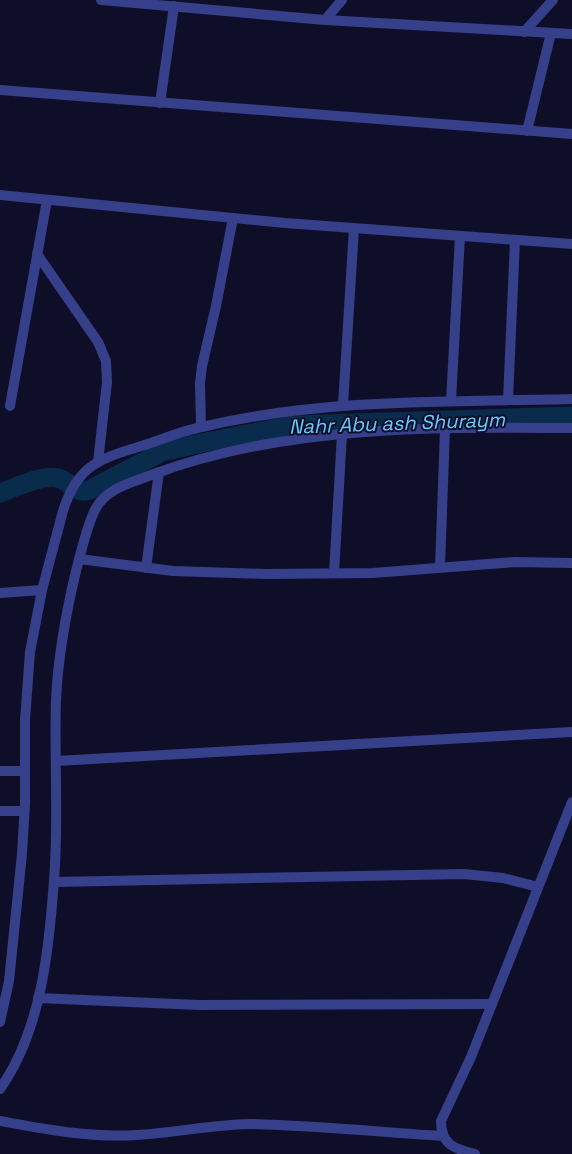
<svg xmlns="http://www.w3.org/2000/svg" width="572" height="1154" font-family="'Space Grotesk',sans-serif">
<rect width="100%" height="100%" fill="#0f0e28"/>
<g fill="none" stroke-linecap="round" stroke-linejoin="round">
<path stroke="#092b4c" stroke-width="19" d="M0 493C14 488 44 474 58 478 69 481 76 493 87 491L162 452 206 442 294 425 572 416"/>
<g stroke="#363f8a" stroke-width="10">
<polyline points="101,0 325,20 572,34"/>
<polyline points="325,20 342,0"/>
<polyline points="524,32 553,0"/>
<polyline points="0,90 572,134"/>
<polyline points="160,103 174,6"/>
<polyline points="527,131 551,33"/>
<polyline points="0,195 285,223 572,244"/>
<polyline points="37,254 98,342 106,361 107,382 98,462"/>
<polyline points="508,400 515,240"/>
<polyline points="451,401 460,236"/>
<polyline points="343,405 354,228"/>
<polyline points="10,406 47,200"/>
<polyline points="201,427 200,383 202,366 216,306 233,218"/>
<polyline points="79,559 173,571 267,574 373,573 515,562 572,563"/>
<polyline points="440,567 445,429"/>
<polyline points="146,568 159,472"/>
<polyline points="334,573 342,434"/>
<polyline points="0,593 42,590"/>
<polyline points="56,761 572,732"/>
<polyline points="0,771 25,771"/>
<polyline points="0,811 24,811"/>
<polyline points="54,882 464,874 503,878 538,887"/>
<polyline points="38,998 199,1005 492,1004"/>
<path d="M0 1022 9 981 22 854 25 804V720L30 652 42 590 63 511C68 495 75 480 88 469 105 455 130 450 151 443 166 438 182 431 198 428 321 398 446 402 572 399"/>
<path d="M0 1089C41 1031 49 951 54 880 59 820 54 760 56 700 58 656 66 613 76 571 81 553 87 524 96 508 107 488 131 483 151 475 284 425 432 427 572 428"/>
<path d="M0 1121C45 1129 90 1138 136 1135 176 1133 214 1124 253 1124 317 1126 380 1132 443 1136"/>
<path d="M475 1154C455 1149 441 1145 441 1121L471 1057 572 802"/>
</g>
</g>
<g text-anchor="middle" stroke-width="4" stroke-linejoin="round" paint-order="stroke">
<g font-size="20" font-style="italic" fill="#63cdff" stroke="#0f0e28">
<text transform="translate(397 423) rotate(-2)" y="7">Nahr Abu ash Shuraym</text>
</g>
</g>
</svg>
